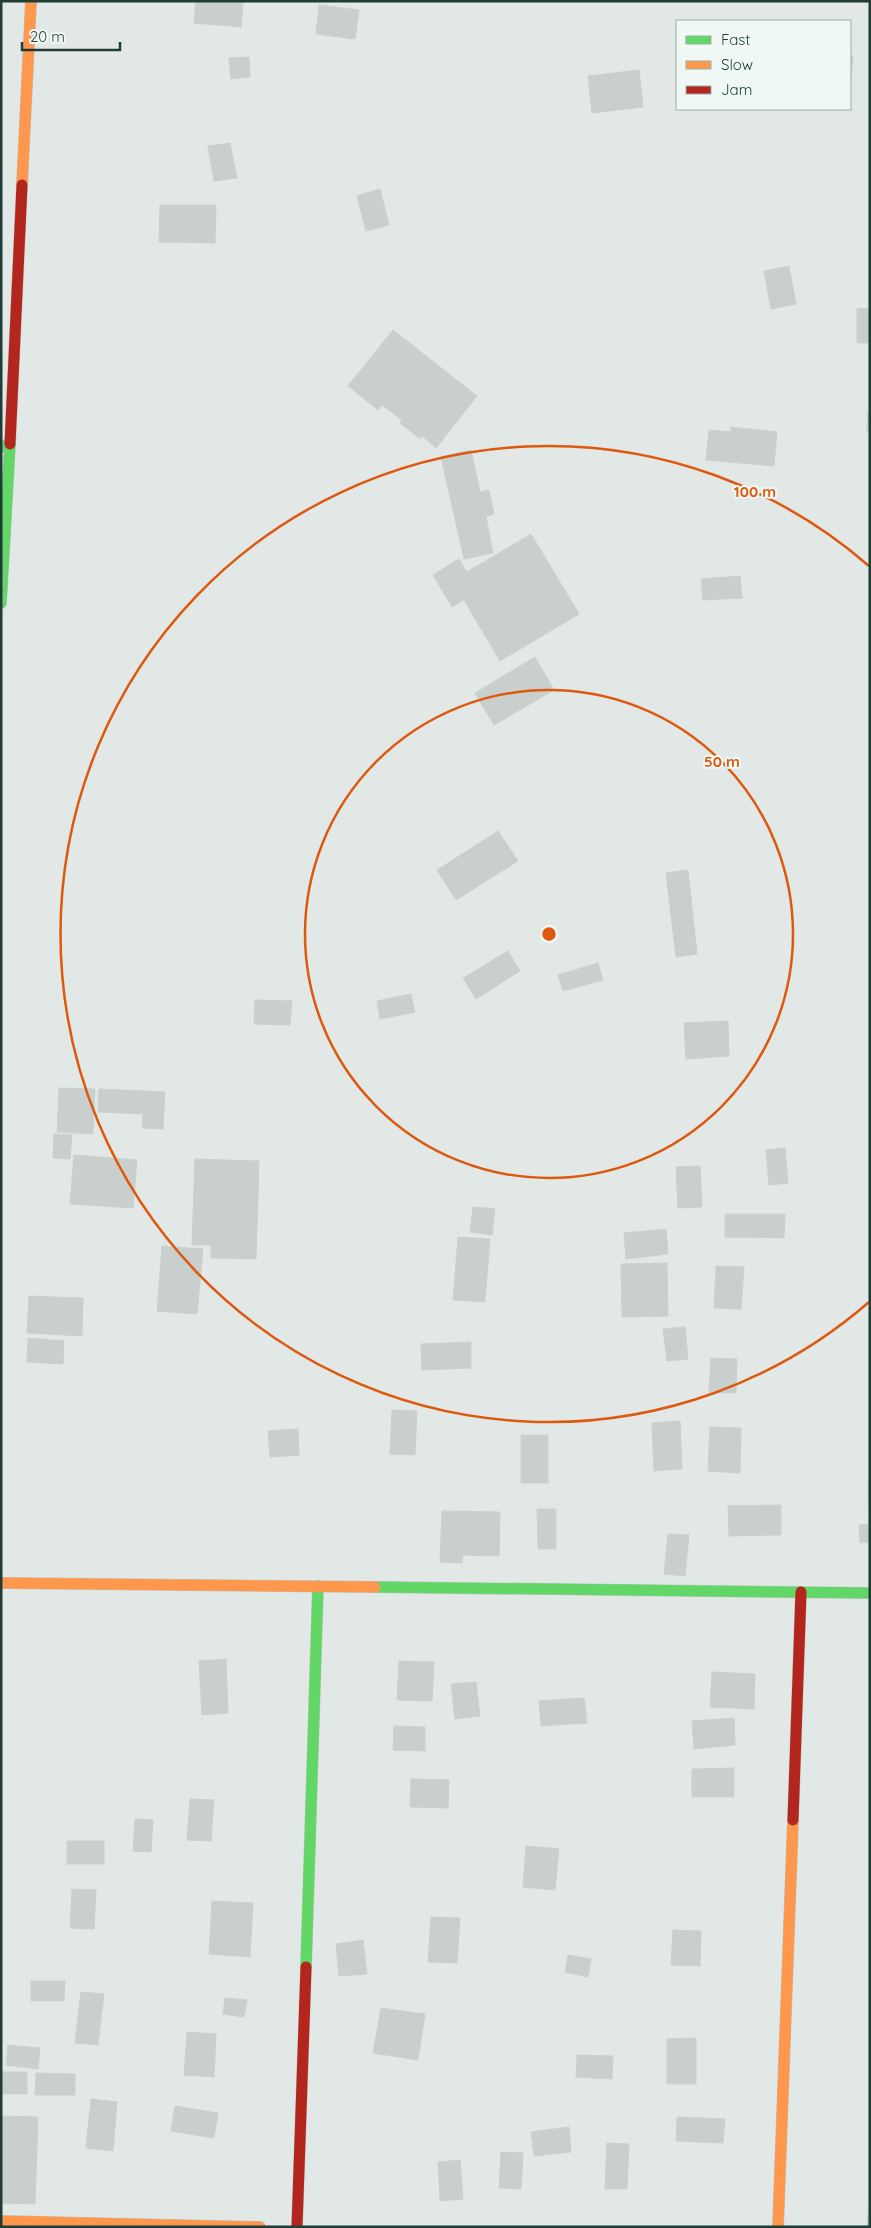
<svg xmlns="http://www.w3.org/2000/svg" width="871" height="2228" font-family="Quicksand,sans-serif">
<rect width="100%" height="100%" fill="#e2e8e5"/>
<g fill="#c9cfcd" stroke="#cbd1ce">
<polygon points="196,1 243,2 241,27 194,23"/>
<polygon points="319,5 359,10 355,39 316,34"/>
<polygon points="850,56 853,56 850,85"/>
<polygon points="249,57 250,77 231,79 229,58"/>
<polygon points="639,70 643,107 592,113 588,76"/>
<polygon points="230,143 237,178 214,181 208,146"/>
<polygon points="380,189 389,225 366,231 357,196"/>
<polygon points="160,205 216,205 215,243 159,242"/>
<polygon points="789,266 796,304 771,309 764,271"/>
<polygon points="870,308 870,343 857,343 857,309"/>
<polygon points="393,330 477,396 436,448 422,436 420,439 400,423 402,420 382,405 378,410 348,386"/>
<polygon points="868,411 870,411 870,432 867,432"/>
<polygon points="731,427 777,432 774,466 706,460 709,430 731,432"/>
<polygon points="471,450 480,492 489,490 494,514 486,516 493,553 464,559 441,457"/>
<polygon points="531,534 579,614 500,661 464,600 452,607 433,575 459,559 467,572"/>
<polygon points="740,576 742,598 703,600 701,579"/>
<polygon points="535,657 554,690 494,725 475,693"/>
<polygon points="498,831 518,861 456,900 437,870"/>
<polygon points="688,870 697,954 676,957 666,873"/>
<polygon points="508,951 520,971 476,999 463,978"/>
<polygon points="598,963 603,980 563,991 558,975"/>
<polygon points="411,994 415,1012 380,1019 377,1001"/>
<polygon points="255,1000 292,1001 290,1025 254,1024"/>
<polygon points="728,1021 729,1056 686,1059 684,1023"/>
<polygon points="59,1088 95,1089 93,1134 57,1132"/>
<polygon points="99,1089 165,1092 163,1129 142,1128 143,1114 98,1112"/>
<polygon points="54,1134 72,1135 70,1159 53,1158"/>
<polygon points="785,1148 788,1183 769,1185 766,1150"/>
<polygon points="74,1155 137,1160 133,1208 70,1204"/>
<polygon points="195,1159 259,1161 256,1259 211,1258 211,1245 192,1245"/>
<polygon points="700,1166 702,1207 678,1208 676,1167"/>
<polygon points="473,1207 495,1209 492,1235 470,1232"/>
<polygon points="725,1214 785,1214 784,1238 725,1237"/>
<polygon points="666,1229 668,1254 626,1259 624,1233"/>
<polygon points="458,1237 490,1239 485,1302 453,1300"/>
<polygon points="162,1246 203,1249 197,1314 157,1311"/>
<polygon points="667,1263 668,1316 622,1317 621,1264"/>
<polygon points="716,1266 744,1267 741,1309 714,1308"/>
<polygon points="29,1296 83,1298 82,1336 27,1333"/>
<polygon points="685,1327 688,1359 667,1361 663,1329"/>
<polygon points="28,1338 64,1341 63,1364 27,1362"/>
<polygon points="471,1342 471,1368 422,1370 421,1344"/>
<polygon points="711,1358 737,1359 736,1393 709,1392"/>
<polygon points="392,1410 417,1411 415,1455 390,1454"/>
<polygon points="680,1421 682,1469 654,1471 652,1423"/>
<polygon points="710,1427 741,1428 740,1473 708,1471"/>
<polygon points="298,1429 299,1455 270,1457 268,1431"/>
<rect x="521" y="1435" width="27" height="48"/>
<polygon points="868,1482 870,1482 870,1542 860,1543 859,1525 869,1524"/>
<polygon points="781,1505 781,1535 729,1536 728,1506"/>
<polygon points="537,1509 556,1509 556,1549 538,1549"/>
<polygon points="442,1511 500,1512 499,1556 463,1555 462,1563 440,1562"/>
<polygon points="668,1534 689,1535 685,1576 664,1574"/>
<polygon points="226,1659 228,1713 202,1715 199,1661"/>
<polygon points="399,1661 434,1662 432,1701 397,1700"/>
<polygon points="712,1672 755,1674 754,1709 710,1707"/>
<polygon points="476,1682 480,1716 455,1719 451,1684"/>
<polygon points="584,1698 587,1723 541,1726 539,1701"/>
<polygon points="734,1718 735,1745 694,1749 692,1721"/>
<polygon points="394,1726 425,1727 425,1751 393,1750"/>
<polygon points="734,1768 734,1797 692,1797 692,1769"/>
<polygon points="411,1779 449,1780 448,1808 410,1807"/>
<polygon points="190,1799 214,1800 211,1841 187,1840"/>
<polygon points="135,1819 153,1820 151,1852 133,1851"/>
<rect x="67" y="1841" width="37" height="23"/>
<polygon points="526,1846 559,1849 555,1890 523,1887"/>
<polygon points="72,1889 96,1890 94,1929 70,1928"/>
<polygon points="212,1901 253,1903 250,1957 209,1954"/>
<polygon points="431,1917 460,1918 457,1963 428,1962"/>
<polygon points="673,1930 701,1931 700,1966 671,1965"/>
<polygon points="363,1940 367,1974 339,1976 336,1944"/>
<polygon points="568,1955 591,1959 588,1977 565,1972"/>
<polygon points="31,1981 65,1981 64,2001 31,2001"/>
<polygon points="81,1992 104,1994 98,2045 75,2043"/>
<polygon points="225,1998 247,2000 244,2017 223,2014"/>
<polygon points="381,2008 425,2014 418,2060 373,2053"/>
<polygon points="187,2032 216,2034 214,2077 184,2075"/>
<polygon points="696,2038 696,2084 667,2084 667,2039"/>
<polygon points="8,2045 40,2048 38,2069 6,2065"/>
<polygon points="577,2055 613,2056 612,2079 576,2077"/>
<rect x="1" y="2072" width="26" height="22"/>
<polygon points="36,2073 75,2074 75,2095 35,2095"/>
<polygon points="91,2099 117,2102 113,2151 86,2148"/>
<polygon points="175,2106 218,2113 214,2138 171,2131"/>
<polygon points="1,2116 38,2117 35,2204 1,2203"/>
<polygon points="677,2117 725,2119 723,2143 676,2141"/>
<polygon points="569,2127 571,2152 534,2156 531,2132"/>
<polygon points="607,2143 629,2144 627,2189 605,2189"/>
<polygon points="501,2152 523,2153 521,2189 499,2188"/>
<polygon points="460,2160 463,2199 440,2201 438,2162"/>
<polygon points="870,2193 870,2227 867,2227"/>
</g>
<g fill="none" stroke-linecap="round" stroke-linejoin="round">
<g stroke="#bdc6c3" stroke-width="12">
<g id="fast">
<polyline points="1,447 10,444 1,603"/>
<polyline points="375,1587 870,1593"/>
<polyline points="306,1967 318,1586"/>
</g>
</g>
<g stroke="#bdc6c3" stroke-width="12">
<g id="slow">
<polyline points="22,185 31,1"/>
<polyline points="1,1583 375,1587"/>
<polyline points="1,2221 260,2227"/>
<polyline points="778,2227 793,1820"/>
</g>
</g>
<g stroke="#bdc6c3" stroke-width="12">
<g id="jam">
<polyline points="10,444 22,185"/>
<polyline points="793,1820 801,1592"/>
<polyline points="297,2227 306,1967"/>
</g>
</g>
<use href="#fast" stroke="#63d668" stroke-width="11"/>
<use href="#slow" stroke="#ff974d" stroke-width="11"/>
<use href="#jam" stroke="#b3261e" stroke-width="11"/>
</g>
<g fill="none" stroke="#de580e" stroke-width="2.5">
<circle cx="549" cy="934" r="244"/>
<path d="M869 1302A488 488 0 1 1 869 566"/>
</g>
<circle cx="549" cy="934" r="8" fill="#de580e" stroke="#eff8f4" stroke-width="2.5"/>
<g font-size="15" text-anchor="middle" font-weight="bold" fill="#de580e" stroke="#eff8f4" stroke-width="4" stroke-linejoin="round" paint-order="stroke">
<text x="755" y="497">100 m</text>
<text x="722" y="767">50 m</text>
</g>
<rect width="871" height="2228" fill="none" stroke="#1f3c36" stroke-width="5"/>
<rect x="676" y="20" width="175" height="90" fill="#eff8f4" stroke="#9cada8"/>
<rect x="686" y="36" width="25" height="8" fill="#63d668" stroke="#9cada8"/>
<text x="721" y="45" font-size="15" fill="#1f3c36">Fast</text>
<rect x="686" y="61" width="25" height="8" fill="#ff974d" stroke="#9cada8"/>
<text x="721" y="70" font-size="15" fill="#1f3c36">Slow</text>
<rect x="686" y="86" width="25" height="8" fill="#b3261e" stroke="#9cada8"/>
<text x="721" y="95" font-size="15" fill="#1f3c36">Jam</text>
<path d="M22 42v8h98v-8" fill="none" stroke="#1f3c36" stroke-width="2.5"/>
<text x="30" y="42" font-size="15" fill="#1f3c36" stroke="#eff8f4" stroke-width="4" paint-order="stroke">20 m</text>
</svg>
